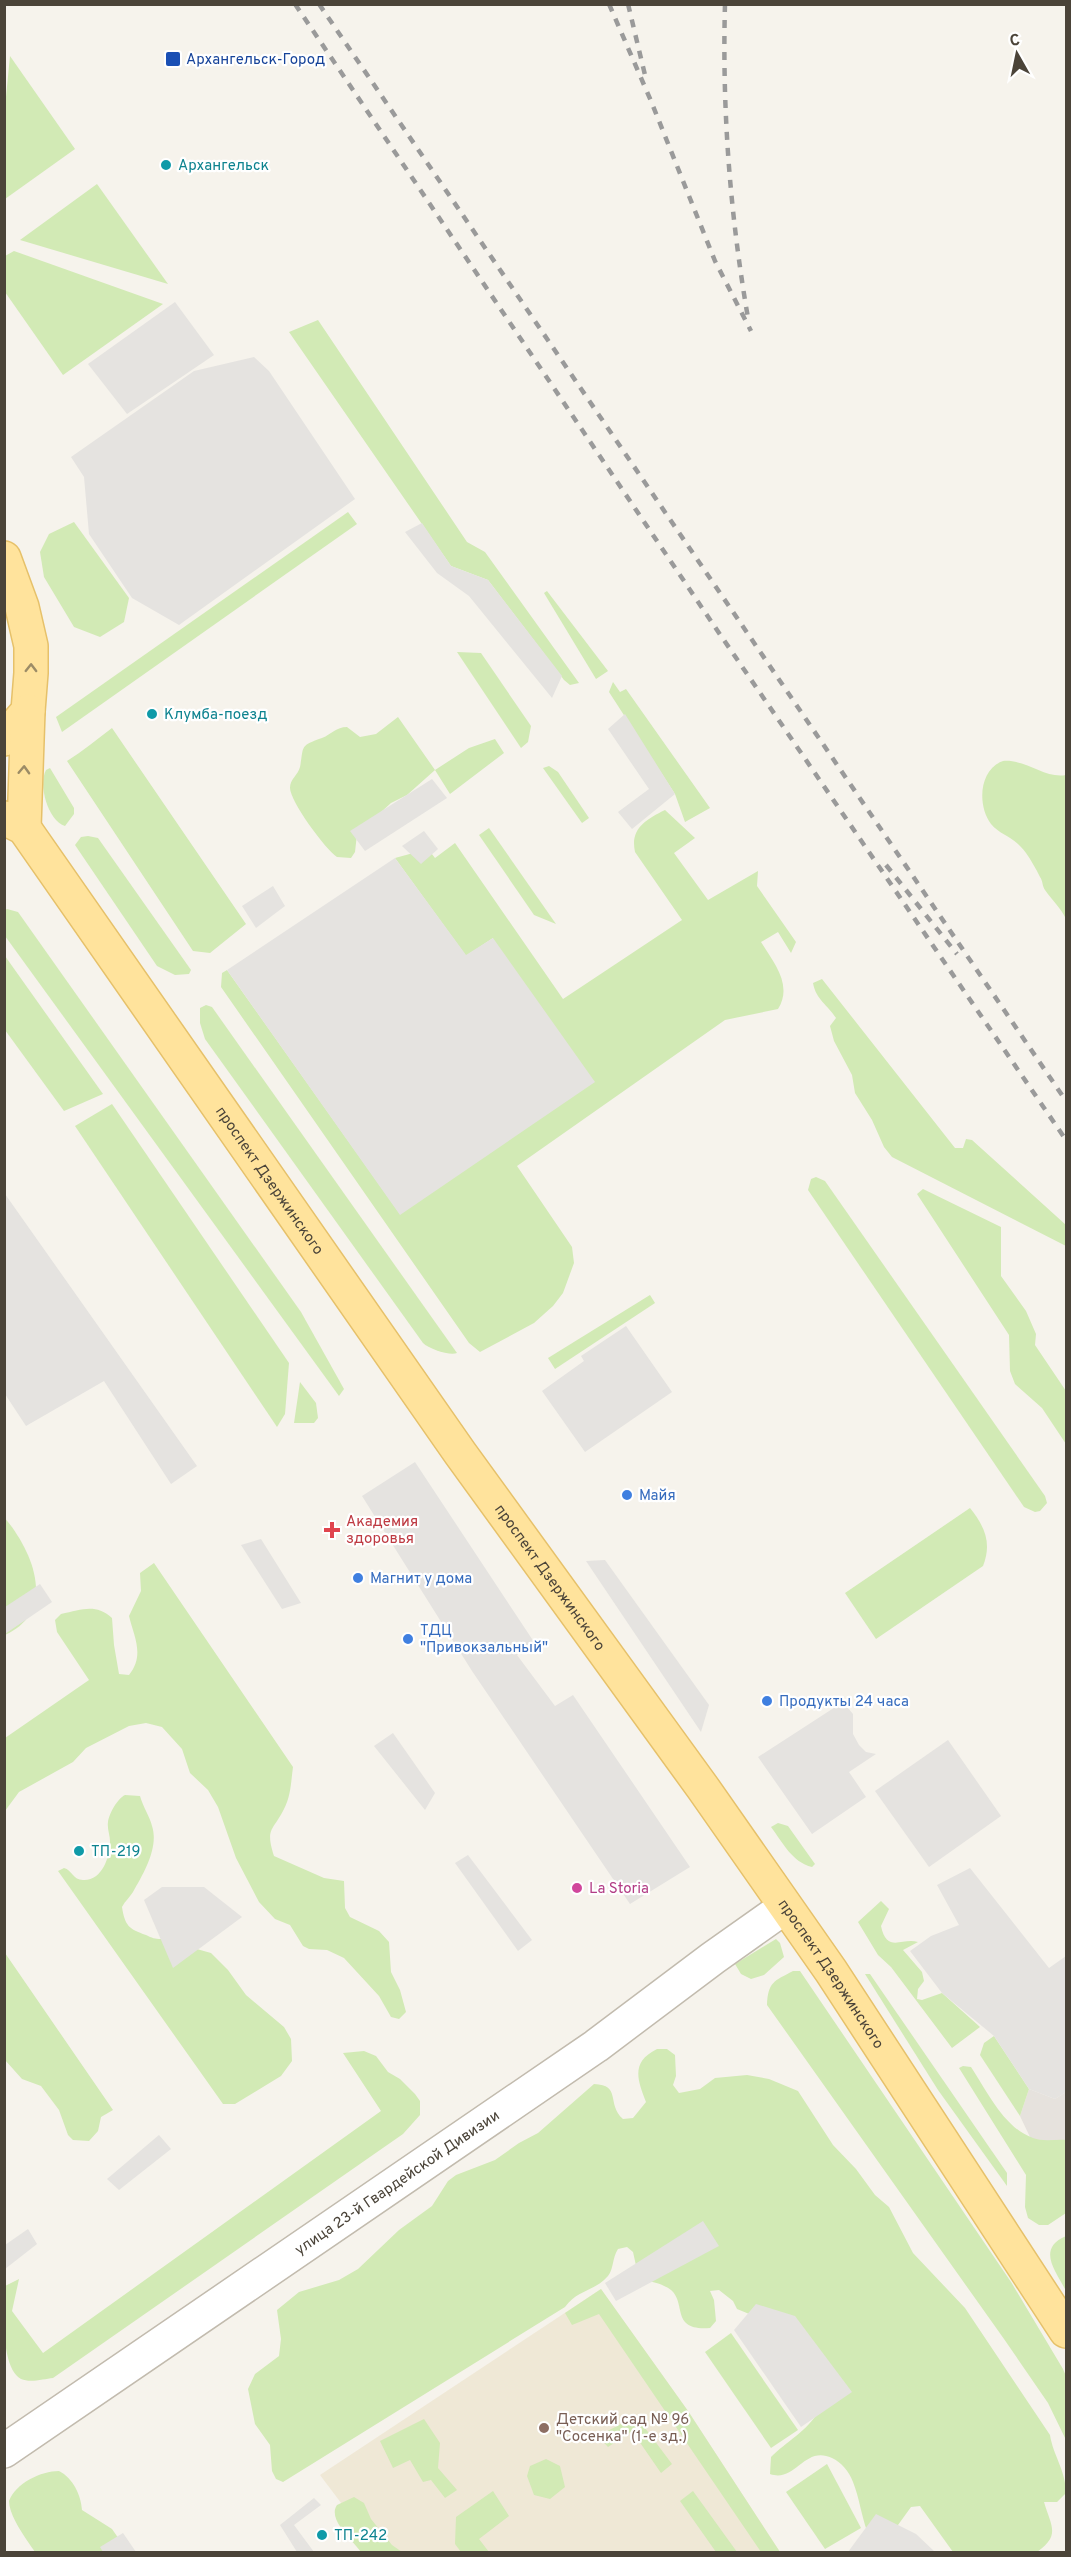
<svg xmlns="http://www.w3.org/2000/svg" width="1071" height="2557" font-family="Overpass,sans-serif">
<rect width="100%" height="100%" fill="#f6f3ec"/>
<polygon fill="#e6e2dd" points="1029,2089 1055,2099 1066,2092 1066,2213 1020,2116"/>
<polygon fill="#efe8d6" points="601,2289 688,2411 780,2552 378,2552 320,2475"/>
<g fill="#d2eab5">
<polygon points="10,56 75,149 5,199 4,117"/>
<polygon points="97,184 168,284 20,240"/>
<polygon points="14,251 163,304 63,375 5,292 5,256"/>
<polygon points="318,320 467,542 485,552 579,683 570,685 564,680 488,580 451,566 289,332"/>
<polygon points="348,512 357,524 62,732 56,717"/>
<polygon points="74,522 129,598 124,622 100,637 74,627 44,577 40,552 49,534"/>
<polygon points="547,591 608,671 596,679 544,593"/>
<polygon points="457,652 481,653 531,726 528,742 521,748"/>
<polygon points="613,682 620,692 626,689 710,808 685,822 675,794 609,692"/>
<path d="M398 717 435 770 469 748 495 739 504 753 450 794 435 770 407 795 391 803 357 834 355 852 351 858 337 857C325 849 290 801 290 788 290 779 298 775 300 767 304 746 299 746 322 738 332 734 336 727 347 727L360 737 376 734Z"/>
<path d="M112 728 246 924 210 953 193 951 67 761C83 751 97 739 112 728Z"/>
<path d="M1003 761C1026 759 1045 779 1066 775V919C1061 908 1052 900 1045 890 1042 886 1043 881 1040 877 1036 869 1031 860 1026 853 1014 836 1001 836 991 824 977 806 979 769 1003 761Z"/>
<polygon points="549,766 558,772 589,818 582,823 543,768"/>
<path d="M50 768 74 808V814L65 826C48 821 38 785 46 770Z"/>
<path d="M665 810 695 838 674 853 708 900 758 871 757 886 796 942 791 953 778 932 761 942C774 963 793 985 778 1009L725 1020 517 1166 572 1247 574 1263 563 1293 553 1306 534 1323 480 1352 469 1343 221 987 222 973 227 970 400 1214 493 938 466 956 395 858 428 849 435 858 455 843 563 999 682 920 635 852C630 829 645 820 665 810Z"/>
<polygon points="489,828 556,924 534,915 479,835"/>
<polygon points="88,836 98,838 191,970 189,974 175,975 157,966 75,845 81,837"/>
<polygon points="7,909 18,912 301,1312 344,1389 339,1396 5,936 5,910"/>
<polygon points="4,956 5,956 103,1094 64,1111 5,1030"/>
<path d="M822 979 955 1148H963L966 1139 972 1140 1066 1225V1246L892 1157 884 1147 872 1120 855 1093 852 1075 834 1041 830 1026 836 1018C828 1005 816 1000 813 983Z"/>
<path d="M206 1005 212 1007 457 1353C450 1356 429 1349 423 1343L205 1039 200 1023V1008Z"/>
<polygon points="112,1104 289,1363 285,1414 277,1427 75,1126"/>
<polygon points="816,1177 825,1181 1045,1496 1047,1503 1040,1511 1035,1512 1024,1507 808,1190 811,1179"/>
<polygon points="923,1189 1001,1227 1001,1276 1026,1311 1036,1334 1035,1345 1066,1391 1066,1444 1042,1408 1015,1384 1010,1371 1009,1335 917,1194"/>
<polygon points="650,1295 655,1303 555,1369 548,1358"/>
<polygon points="300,1382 316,1403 318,1418 314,1423 294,1423"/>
<path d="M970 1508C985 1527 992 1543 983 1566L876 1639 845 1593Z"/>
<path d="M4 1517C33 1551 58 1611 5 1635Z"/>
<path d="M154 1563 293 1767C291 1781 291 1796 284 1809 273 1831 265 1828 274 1856L324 1878 344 1881 345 1908 350 1917 379 1931 389 1942 391 1972 400 1990 406 2012 399 2019 391 2017 379 1996 344 1958 327 1950 309 1949 303 1946 290 1925 275 1919 259 1902 236 1858 218 1807 208 1790 190 1773 182 1749 162 1727 146 1723 129 1726 86 1748 73 1762 19 1792 5 1811V1738L89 1680 57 1632 55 1620 61 1614C82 1610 95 1603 112 1618L114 1645 119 1674 129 1675C145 1655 134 1637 129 1616L141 1591 140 1573Z"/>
<path d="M125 1795 140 1796C143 1807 150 1817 152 1826 159 1847 144 1873 133 1892 130 1897 125 1901 122 1907 125 1926 129 1929 146 1935 152 1938 155 1939 161 1939L211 1953 228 1970 246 1995 284 2027 291 2039 292 2061 281 2076 235 2104H223L58 1871 64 1868C72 1870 73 1880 83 1880 102 1881 110 1857 110 1841 110 1835 107 1829 108 1822 109 1814 117 1799 125 1795Z"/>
<path d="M778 1823 788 1826 815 1864 812 1867C792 1862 783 1843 771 1827Z"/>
<path d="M881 1901 889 1909 881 1926C887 1954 902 1937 918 1942L903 1950 922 1972 924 1981 918 1989 917 1999 922 2000 942 1993 980 2027 952 2048 891 1967 878 1955 858 1922Z"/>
<polygon points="776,1939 780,1943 784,1957 764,1975 751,1979 741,1974 735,1964"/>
<polygon points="5,1953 113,2110 101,2117 98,2131 89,2141 73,2140 68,2135 59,2110 41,2086 22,2079 5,2060"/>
<path d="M793 1971H800L1011 2282 1063 2369 1066 2376V2440L1048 2403 1004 2339 767 2005C768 1982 774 1981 793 1971Z"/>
<polygon points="865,1974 870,1974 1007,2173 1007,2186 938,2090"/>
<polygon points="994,2036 1029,2089 1020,2116 980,2055 984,2043"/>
<path d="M657 2049H667L675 2055 676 2076 673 2085 679 2093 700 2089 715 2078 747 2075 769 2079 798 2091 833 2145 856 2169 875 2195 889 2207 913 2253 965 2308 1050 2435C1053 2455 1066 2471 1066 2493L1057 2502H1044C1051 2526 1061 2535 1037 2552H953L920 2506 911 2507 898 2525 895 2535 867 2531C861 2514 859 2497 853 2482 849 2471 841 2462 832 2458 804 2445 796 2483 770 2474L771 2457C786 2442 808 2430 818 2412L776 2325 737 2309 733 2301 719 2290 710 2291 714 2300 716 2321 710 2328C670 2331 687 2304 671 2290 662 2283 649 2281 639 2279L633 2252 627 2247 618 2249C612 2258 614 2268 608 2276 594 2292 578 2289 565 2307L283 2482 276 2479 272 2471 270 2445 255 2424 248 2389 255 2374 279 2356 281 2339 277 2310 299 2292 339 2280 358 2269 399 2230 432 2206 448 2181 456 2175 495 2160 519 2143 538 2133 594 2084C622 2085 606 2104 623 2119L633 2118 646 2102C637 2079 631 2062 657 2049Z"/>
<path d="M364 2051 376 2056 388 2072 400 2079 415 2094 420 2101V2115L403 2134 53 2378C44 2379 30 2383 21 2379 0 2367 4 2309 5 2286L19 2279 12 2311 43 2353 381 2111 343 2053Z"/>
<path d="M963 2066 971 2067C987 2091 1004 2128 1033 2138 1043 2142 1056 2139 1066 2140V2213L1048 2225H1039L1028 2218 1025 2207 1026 2175 959 2068Z"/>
<path d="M1066 2236V2291C1056 2271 1036 2249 1066 2236Z"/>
<polygon points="601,2289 688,2411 780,2552 761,2552 599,2314 572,2325 565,2313"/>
<polygon points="731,2333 798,2430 771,2448 705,2352"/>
<polygon points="636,2416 672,2464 661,2473 632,2431 608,2447 598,2436"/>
<polygon points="424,2419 440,2443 438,2468 457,2490 445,2498 431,2480 423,2482 410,2460 393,2468 380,2441"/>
<polygon points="546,2459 560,2466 565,2487 550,2499 534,2495 527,2476 530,2466"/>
<polygon points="827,2464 861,2528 825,2549 786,2492"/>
<path d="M59 2471C73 2478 81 2495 82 2510L112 2529 128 2552H35C26 2539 9 2516 9 2501 16 2483 41 2471 59 2471Z"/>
<polygon points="493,2491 509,2516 479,2539 489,2552 461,2552 455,2544 456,2517"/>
<polygon points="693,2491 737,2552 716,2552 680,2501"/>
<path d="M354 2497 364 2503 371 2519 392 2545 402 2552H361C353 2541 327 2519 337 2505Z"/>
</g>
<g fill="#e5e3e0">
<polygon points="175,302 214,355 127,414 88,364"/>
<polygon points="254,357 269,371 355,499 179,625 132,598 89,534 84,477 71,457 194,371"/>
<polygon points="422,523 451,566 488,580 562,676 552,698 469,596 437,573 405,532"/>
<polygon points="625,714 675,794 632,829 618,812 649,789 608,729"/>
<polygon points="432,779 447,798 365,851 350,831"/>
<polygon points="424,831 438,849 421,864 402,846"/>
<polygon points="395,858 466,955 493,938 595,1082 400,1215 227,970"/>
<polygon points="273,886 285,906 256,928 242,906"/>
<polygon points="5,1194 197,1466 171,1484 104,1381 26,1426 5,1394"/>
<polygon points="626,1326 672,1392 585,1452 542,1391 584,1361 581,1356"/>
<polygon points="415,1462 534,1642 517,1655 555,1706 573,1695 690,1867 630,1904 472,1671 362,1496"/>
<polygon points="261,1539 301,1603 282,1609 241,1545"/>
<polygon points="605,1560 709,1705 701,1732 586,1561"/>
<polygon points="40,1584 52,1602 5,1634 5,1607"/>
<polygon points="843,1702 853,1714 853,1734 859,1745 866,1752 876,1754 849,1772 866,1797 812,1834 758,1757"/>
<polygon points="393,1733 435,1793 425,1810 374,1746"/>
<polygon points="948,1740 1001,1816 929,1867 875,1791"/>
<polygon points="468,1855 532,1940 518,1951 455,1863"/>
<polygon points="970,1868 1049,1968 1066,1956 1066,2092 1055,2099 1029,2089 994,2036 942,1993 910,1951 931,1936 959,1925 937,1885"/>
<polygon points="162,1887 204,1887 242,1917 173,1968 144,1900"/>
<polygon points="159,2135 171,2149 119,2190 107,2179"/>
<polygon points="703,2221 719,2246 616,2301 605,2283"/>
<polygon points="28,2229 37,2244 5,2269 5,2245"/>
<polygon points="756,2304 795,2316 852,2392 801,2427 734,2330"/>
<polygon points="314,2498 321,2505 294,2525 314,2552 297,2552 280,2525"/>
<polygon points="876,2514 916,2534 935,2552 848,2552"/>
<polygon points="123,2533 136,2552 103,2552 100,2547"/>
</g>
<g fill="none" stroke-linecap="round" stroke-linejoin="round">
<g stroke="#c2bbae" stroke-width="36">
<g id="tertiary">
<path id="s1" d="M4 2451 596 2046 713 1958 785 1907"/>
</g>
</g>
<g stroke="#e6c16a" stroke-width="36">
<g id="primary">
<polyline points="4,558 22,607 31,646 31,673 28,711 4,739"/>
<path id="s2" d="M4 818 24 828 460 1453 703 1788 831 1971 1066 2331"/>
<polyline points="24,828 28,711"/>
</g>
</g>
<use href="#tertiary" stroke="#fff" stroke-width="33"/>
<use href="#primary" stroke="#ffe39c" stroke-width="33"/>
<g stroke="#9a9a9a" stroke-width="4.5" stroke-dasharray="8 8" stroke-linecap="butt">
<polyline points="295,4 717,630 1066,1140"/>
<polyline points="319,4 1066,1101"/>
<polyline points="609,4 651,101 715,261 751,331"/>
<polyline points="628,4 645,75"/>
<path d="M725 4C722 110 730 214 748 318"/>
<polyline points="886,865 957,954"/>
</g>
</g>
<defs><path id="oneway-chevron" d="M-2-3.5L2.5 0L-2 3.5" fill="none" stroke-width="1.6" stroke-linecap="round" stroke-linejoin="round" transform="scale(1.5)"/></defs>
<g stroke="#9c8c66">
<use href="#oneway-chevron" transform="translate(31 668) rotate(-89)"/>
<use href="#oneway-chevron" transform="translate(24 770) rotate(-88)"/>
</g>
<rect fill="#1a4fb4" stroke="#fff" stroke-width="2" x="165" y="51" width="16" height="16" rx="3"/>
<g fill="#0f9aa8" stroke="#fff" stroke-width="2">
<circle cx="166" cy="165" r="6"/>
<circle cx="152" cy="714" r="6"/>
<circle cx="79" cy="1851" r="6"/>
<circle cx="322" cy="2535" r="6"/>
</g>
<g fill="#3f7fe0" stroke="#fff" stroke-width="2">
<circle cx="627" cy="1495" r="6"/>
<circle cx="358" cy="1578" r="6"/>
<circle cx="408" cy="1639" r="6"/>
<circle cx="767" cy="1701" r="6"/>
</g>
<path fill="#e0444e" stroke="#fff" stroke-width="2" d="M329 1521h6v6h6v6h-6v6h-6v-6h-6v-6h6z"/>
<circle fill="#d1479c" stroke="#fff" stroke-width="2" cx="577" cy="1888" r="6"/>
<circle fill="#8d6e63" stroke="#fff" stroke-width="2" cx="544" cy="2428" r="6"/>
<g text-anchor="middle" stroke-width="4.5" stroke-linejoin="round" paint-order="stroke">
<g font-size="15" fill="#164399" stroke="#fff" text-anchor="start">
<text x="186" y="64">Архангельск-Город</text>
</g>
<g font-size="15" fill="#0d838f" stroke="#fff" text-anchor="start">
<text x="178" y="170">Архангельск</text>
<text x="164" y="719">Клумба-поезд</text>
<text x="91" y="1856">ТП-219</text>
<text x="334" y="2540">ТП-242</text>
</g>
<g font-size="15" fill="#4b4439" stroke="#fff">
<text dy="5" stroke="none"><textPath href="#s2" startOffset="452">проспект Дзержинского</textPath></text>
<text dy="5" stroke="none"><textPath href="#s2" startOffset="938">проспект Дзержинского</textPath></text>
<text dy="5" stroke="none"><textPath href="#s2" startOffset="1424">проспект Дзержинского</textPath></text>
<text dy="5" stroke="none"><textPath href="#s1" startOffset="476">улица 23-й Гвардейской Дивизии</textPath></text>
</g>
<g font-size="15" fill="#366cbe" stroke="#fff" text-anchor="start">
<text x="639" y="1500">Майя</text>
<text x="370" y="1583">Магнит у дома</text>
<text x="420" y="1635">ТДЦ<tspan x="420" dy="17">"Привокзальный"</tspan></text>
<text x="779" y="1706">Продукты 24 часа</text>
</g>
<g font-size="15" fill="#be3a42" stroke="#fff" text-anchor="start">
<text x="346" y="1526">Академия<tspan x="346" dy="17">здоровья</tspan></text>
</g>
<g font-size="15" fill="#b23c85" stroke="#fff" text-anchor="start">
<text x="589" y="1893">La Storia</text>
</g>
<g font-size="15" fill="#785e54" stroke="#fff" text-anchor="start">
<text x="556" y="2424">Детский сад № 96<tspan x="556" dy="17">"Сосенка" (1-е зд.)</tspan></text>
</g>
</g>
<rect width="1071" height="2557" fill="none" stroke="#4b4439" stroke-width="12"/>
<g transform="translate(1017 54) rotate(351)" stroke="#ffffff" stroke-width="4.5" paint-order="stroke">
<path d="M0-4.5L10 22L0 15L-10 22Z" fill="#4b4439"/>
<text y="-9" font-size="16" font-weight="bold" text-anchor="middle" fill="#4b4439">С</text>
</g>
</svg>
